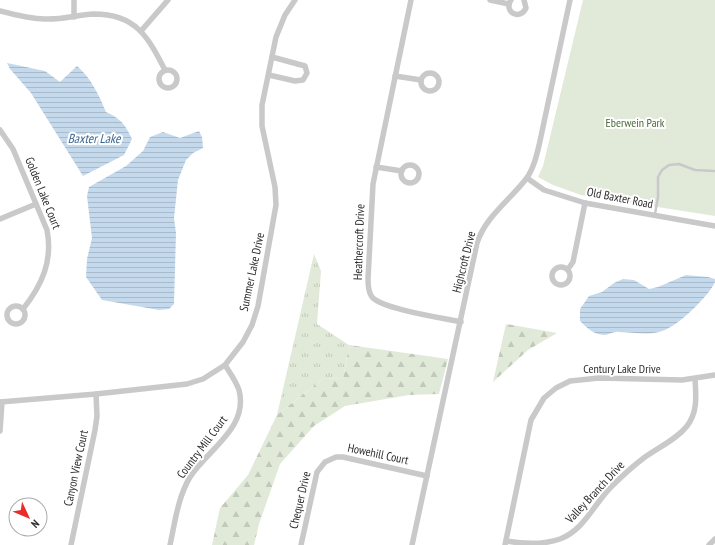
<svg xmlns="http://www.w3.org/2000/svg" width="715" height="545" font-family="'PT Sans Narrow',sans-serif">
<defs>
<pattern id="grass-tufts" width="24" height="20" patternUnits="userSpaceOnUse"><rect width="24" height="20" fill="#e1ead9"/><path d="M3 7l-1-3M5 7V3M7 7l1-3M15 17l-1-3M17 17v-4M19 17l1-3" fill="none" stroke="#c1c9ba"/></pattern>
<pattern id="forest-firs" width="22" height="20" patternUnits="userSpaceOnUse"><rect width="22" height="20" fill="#e1ead9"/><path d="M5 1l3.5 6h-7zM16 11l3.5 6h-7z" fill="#c1c9ba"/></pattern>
<pattern id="water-rules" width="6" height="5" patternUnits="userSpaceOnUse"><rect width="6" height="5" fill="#c4d9eb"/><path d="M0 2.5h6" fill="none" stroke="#a9baca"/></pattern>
</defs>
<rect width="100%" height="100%" fill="#fff"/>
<polygon fill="url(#grass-tufts)" points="314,254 321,271 317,324 349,345 343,379 324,378 277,415"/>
<g fill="url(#forest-firs)">
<polygon points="506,324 557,333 528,350 493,382"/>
<polygon points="349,345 448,359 439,394 409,395 345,406 314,426 280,464 259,524 254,545 212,545 220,508 248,475 277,415 324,378 343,379"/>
</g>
<polygon fill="#e1ead9" points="583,0 715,0 715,216 581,195 553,185 538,177 543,166"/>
<g fill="url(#water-rules)">
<path d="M7 63 45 71 60 82 77 66C91 78 99 95 106 112 121 119 125 124 132 139L124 155 83 176 31 93 10 69Z"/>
<polygon points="199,131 202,137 203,148 193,153 186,160 178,180 174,218 176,233 174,304 169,309 159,310 102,300 86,277 87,259 92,238 87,196 89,187 126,166 143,151 150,137 163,132 180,138"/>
<path d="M686 275 708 277 715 279V282C709 296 677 327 662 331 648 336 632 332 619 332 614 331 609 335 604 335 593 334 587 328 580 321V309L589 296 602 292 614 283 623 279 634 280 649 289 658 287Z"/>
</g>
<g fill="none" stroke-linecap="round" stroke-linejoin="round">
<polyline stroke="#c9c9c9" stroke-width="2.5" points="655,214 658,197 658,177 662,170 669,165 679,164 695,170 715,171"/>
<g stroke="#c9c9c9" stroke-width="5.5">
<polyline points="74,0 74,17"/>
<path d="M411 0 373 184 368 279C368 285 368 292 372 297 382 309 443 318 461 322"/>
<polyline points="490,0 509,4"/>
<path d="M511 0C503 12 520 21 526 8L524 0"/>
<path d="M0 11C15 15 30 19 45 19 61 20 77 15 94 14 136 14 148 37 165 70"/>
<polyline points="141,31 168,0"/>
<circle cx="168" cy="79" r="9"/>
<circle cx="430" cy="82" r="9"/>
<polyline points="269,75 295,81 303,80 307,73 305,66 272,57"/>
<polyline points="395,76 421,80"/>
<path d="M0 130 13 149 47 230C53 261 42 285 23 309"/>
<circle cx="410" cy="174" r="9"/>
<polyline points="376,167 402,171"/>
<polyline points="527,178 544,190 585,203 715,226"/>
<polyline points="0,219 36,204"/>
<circle cx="561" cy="276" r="9"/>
<polyline points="568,269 573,262 585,203"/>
<circle cx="16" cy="315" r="9"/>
<polyline points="0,402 96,394 187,384 203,379 225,365 243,342 252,325 258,306 276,205 275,187 262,126 262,105 276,37 285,15 295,0"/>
<polyline points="0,431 2,402"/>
<path d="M506 541C524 544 543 545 560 539 584 530 594 504 611 487 622 476 633 466 645 457 659 447 677 439 687 426 698 412 696 395 695 379"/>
<polyline points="71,545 95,430 97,416 96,394"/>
<path d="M170 545C175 522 178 497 190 477 207 450 249 428 239 390 236 381 230 373 225 365"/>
<polyline points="301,545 317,472 325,462 336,457 343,457 427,476"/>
<path d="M412 545 477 243C486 216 509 201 526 179 534 168 537 154 540 141L570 0"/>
<polyline points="505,545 531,420 544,398 556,388 570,381 599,378 682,380 715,375"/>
<polyline points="709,545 715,539"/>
</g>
</g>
<g text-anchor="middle" stroke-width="4" stroke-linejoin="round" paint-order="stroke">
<g font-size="12" fill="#4b6839" stroke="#fff">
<text x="635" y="127">Eberwein Park</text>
</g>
<g font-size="12" fill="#2c2c2c" stroke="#fff">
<text transform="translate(43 193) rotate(68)" y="4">Golden Lake Court</text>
<text transform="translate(620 198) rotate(11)" y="4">Old Baxter Road</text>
<text transform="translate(359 242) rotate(-88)" y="4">Heathercroft Drive</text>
<text transform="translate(464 262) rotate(-76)" y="4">Highcroft Drive</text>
<text transform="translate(252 272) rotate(-78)" y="4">Summer Lake Drive</text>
<text x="622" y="373">Century Lake Drive</text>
<text transform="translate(202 447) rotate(-53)" y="4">Country Mill Court</text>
<text transform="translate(378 454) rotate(12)" y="4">Howehill Court</text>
<text transform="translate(76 468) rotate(-78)" y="4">Canyon View Court</text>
<text transform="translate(595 492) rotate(-47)" y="4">Valley Branch Drive</text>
<text transform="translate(300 500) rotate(-77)" y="4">Chequer Drive</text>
</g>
<g font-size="13" font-style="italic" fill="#3a668f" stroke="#fff">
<text x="94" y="143">Baxter Lake</text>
</g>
</g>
<g transform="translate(28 517) rotate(134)"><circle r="19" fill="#ffffff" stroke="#ababab"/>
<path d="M0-3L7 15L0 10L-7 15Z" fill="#e72c2a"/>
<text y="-6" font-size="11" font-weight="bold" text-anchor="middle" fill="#2c2c2c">N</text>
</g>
</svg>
